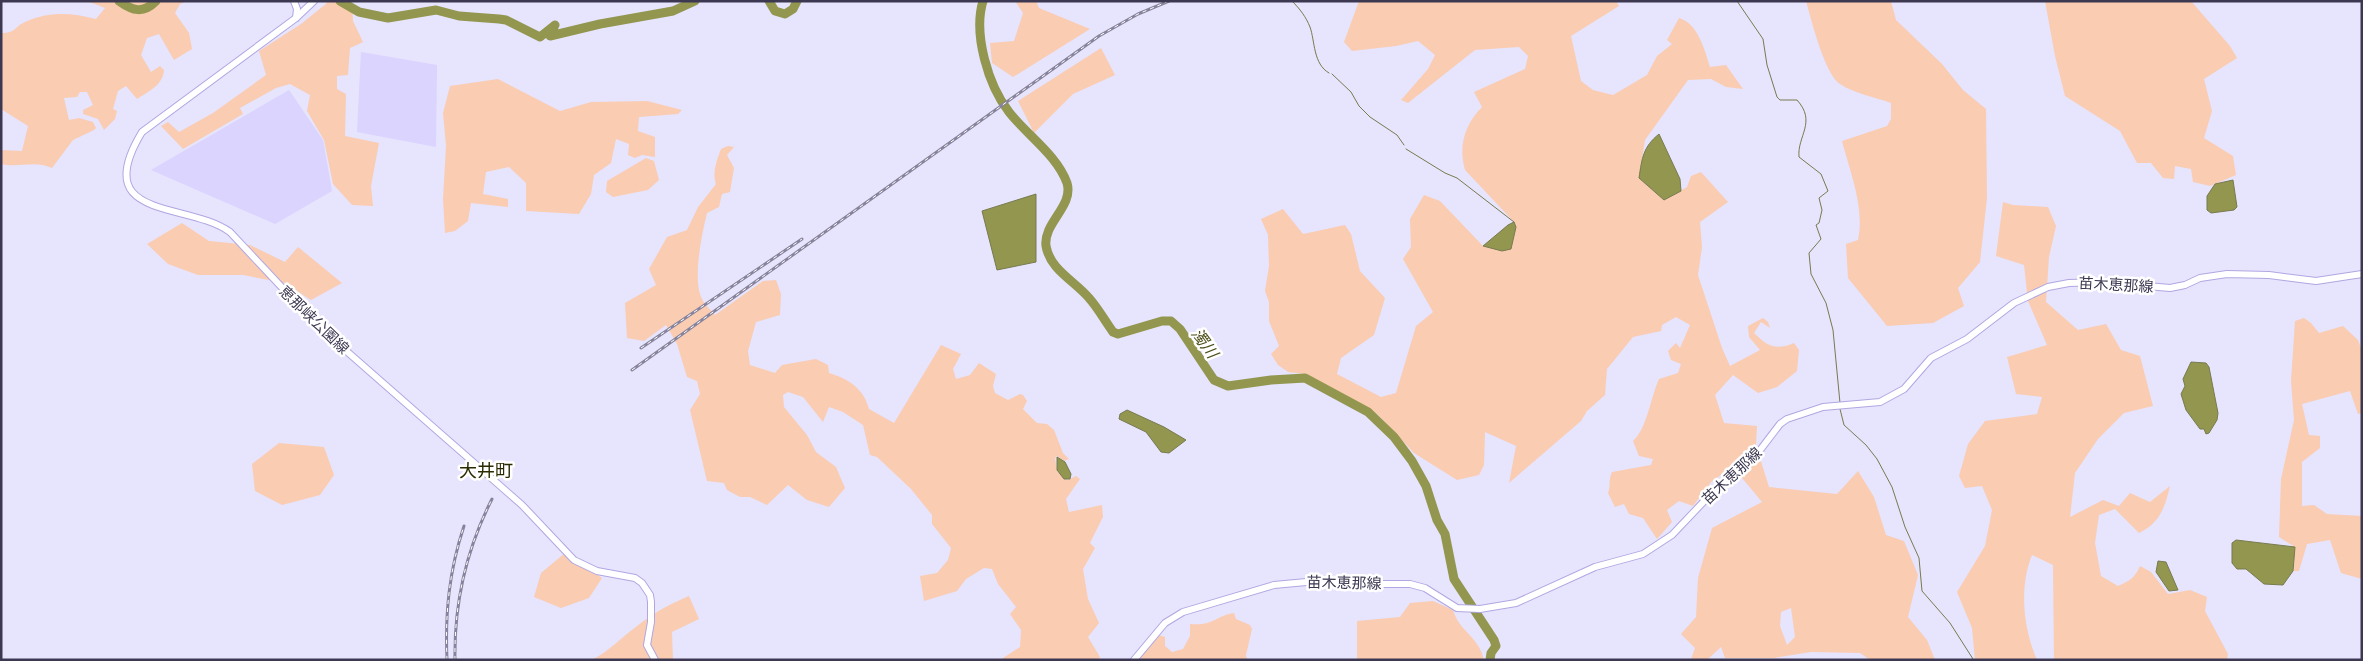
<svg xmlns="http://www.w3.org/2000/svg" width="2363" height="661" font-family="'Nunito Sans','Noto Sans JP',sans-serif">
<rect width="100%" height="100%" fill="#e7e4fd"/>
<g fill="#dad4fe">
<polygon points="361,52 437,65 436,147 357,132"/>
<polygon points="289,90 323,140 332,191 275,224 151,170"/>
</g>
<g fill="#faccb2" fill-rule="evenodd">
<path d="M87 1H188L180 4 175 13 189 33 192 49 174 60 159 34 147 38 141 55 151 72 160 66 164 70C163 85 149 91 137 99L126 86 118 91 113 109 117 111 115 119 104 130 98 119 83 114V110L93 105 87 92H80L77 97 64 98 69 120 79 118 93 122 96 128 94 130 73 140 52 168C35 160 19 168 1 164V150L22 151 28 126 1 109V33C16 33 14 27 25 22 50 11 71 13 96 19L105 8Z"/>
<polygon points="325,1 352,1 353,21 363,42 350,48 348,75 337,76 337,89 346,94 345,136 379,143 371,186 373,206 352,205 333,184 324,140 307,111 310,95 290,84 276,88 240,108 243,114 183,149 161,126 168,122 179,132 213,113 266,75 259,51 301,24 327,3"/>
<polygon points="1015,1 1036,1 1039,8 1090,29 1013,77 992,63 990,43 1014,41 1023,13"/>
<path d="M1359 1H1616L1619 6 1571 36 1581 81 1593 90 1613 95 1647 75 1657 56 1672 44 1667 40 1679 18C1698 23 1705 51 1710 67L1726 65 1743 89 1726 87 1711 79 1688 80 1645 140 1639 178 1664 200 1687 187 1691 176 1701 172 1728 202 1700 222 1702 247 1698 275 1722 348 1730 366 1760 350 1749 337 1748 326 1763 318 1768 322 1770 328 1761 322 1754 333C1767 346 1776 351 1794 343L1799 350 1797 371 1777 387 1758 393 1733 375 1715 395 1724 423 1757 426 1756 445 1769 487 1837 494 1858 471 1874 497 1886 535 1904 541 1918 575 1908 617 1927 640 1935 660H1870L1860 653 1811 652 1774 658H1725L1721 647 1707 660 1691 659 1695 648 1681 634 1696 617 1698 578 1712 528 1762 502 1733 467 1712 481 1693 506 1679 501 1667 510 1672 522 1657 539 1643 518 1629 514 1624 504 1615 507 1608 493C1611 486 1608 480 1612 472L1651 465 1653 459 1639 456 1633 441C1647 429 1651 396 1659 379L1678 373 1681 364 1671 360 1668 351 1676 343 1680 348 1690 325 1676 317 1662 325 1661 331 1633 337 1607 369 1605 395 1587 411 1581 421 1509 483 1516 446 1485 432 1484 465 1479 475 1457 480 1414 453 1378 415 1365 407 1357 409 1328 386 1304 374 1288 372 1278 365 1271 354 1279 346 1269 321V302L1265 291 1269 266 1268 235 1261 219 1283 209 1303 234 1345 225 1351 234 1360 271 1385 298 1374 335 1341 358 1337 374 1381 397 1396 393 1416 326 1433 312 1403 259 1411 247 1410 219 1424 195 1440 201 1483 246 1511 249 1516 227 1514 222 1465 170C1458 146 1465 124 1482 107L1474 92 1525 69 1528 56 1519 47 1475 50 1408 103 1401 100 1428 69 1435 55 1418 41 1396 46 1352 51 1344 42ZM1791 608 1795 637 1787 645 1780 626 1781 612Z"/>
<path d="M1806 1H1891L1896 20 1942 64 1963 90 1986 109 1987 198 1980 262 1958 288 1964 306 1933 323 1887 326 1848 278 1846 244 1858 240C1865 208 1850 172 1842 141L1887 126 1891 119V103C1875 97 1855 94 1840 84 1825 75 1811 19 1806 1Z"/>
<polygon points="2045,1 2191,1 2230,46 2237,58 2204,79 2212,111 2204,138 2233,156 2236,175 2210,186 2193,182 2191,169 2175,166 2174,179 2163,178 2151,163 2137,163 2120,131 2065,96 2055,56"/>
<polygon points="1101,48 1115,75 1073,94 1034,133 1018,101"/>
<polygon points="498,79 560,111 591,102 647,101 682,110 678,114 639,117 638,131 655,137 655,157 642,155 635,158 628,155 629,144 616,139 611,163 594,175 591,194 579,214 526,211 526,183 509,167 486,172 483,194 508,199 508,207 471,203 468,221 455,231 445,233 443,199 446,146 443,113 450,86"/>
<path d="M728 146 734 147 727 155 734 168 730 192 722 194 719 207 707 213C702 234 692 280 702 299 705 305 711 310 715 315L763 281 776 280 781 294 780 315 756 322 748 351 750 365 775 373 782 365 816 359 828 365 829 373C849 379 864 389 869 409L894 423 941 345 961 354 953 369 956 379 970 375 979 363 996 374 993 386 995 393 1008 400 1020 394 1023 395 1027 401 1023 409 1037 423 1047 424 1054 430 1063 453 1069 459 1064 461 1057 456 1055 458 1057 471 1064 479 1068 480 1076 476 1080 479 1066 499 1069 512 1102 505 1103 517 1090 543 1095 548 1083 569 1088 599 1099 623 1088 637 1100 657 1098 660H1000L1020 647 1021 630 1010 614 1016 607 998 584 992 569 984 568 966 579 957 591 924 601 920 576 937 573 948 560 951 548 932 524V515L911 489 877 457 870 455 863 425 843 412 829 407 823 422 803 397 788 392 783 395 784 407 807 435 816 452 836 467 845 488 829 507 807 500 788 485 767 505 750 497H740L727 490 724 483 707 481 690 410 700 394 697 381 687 377 677 344 666 325 644 341 627 338 625 303 656 285 649 269 667 237 687 230 698 207 716 184C712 172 717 160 721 149Z"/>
<polygon points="646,158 654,161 659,180 648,190 613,197 606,192 607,181"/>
<path d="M2003 202 2013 205 2048 207 2056 226 2049 257 2046 302 2078 330 2106 324 2121 350 2140 356 2153 406 2124 413 2098 439 2075 473 2070 517 2103 500 2119 506 2130 493 2150 502 2170 486C2165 507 2160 523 2139 533L2115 509 2099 515 2095 543 2101 576 2118 586C2129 581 2135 578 2140 566L2151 572 2168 594 2190 590 2207 597 2205 611 2228 654 2227 660H2054L2053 565 2032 555C2019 587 2023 628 2037 660H1975L1972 628 1957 592 1985 546 1992 510 1982 486 1965 488 1959 476 1968 444 1985 421 2037 414 2042 397 2016 394 2007 357 2047 345 2028 301 2024 265 1996 256Z"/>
<polygon points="182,223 209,241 250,245 285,262 298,247 342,283 311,300 284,283 243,275 198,275 168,264 147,244"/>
<polygon points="2304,318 2311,323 2319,333 2343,326 2358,340 2362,351 2362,413 2358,414 2350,391 2302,404 2309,435 2320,436 2320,448 2302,462 2302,506 2314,505 2327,514 2362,516 2362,579 2341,573 2330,540 2307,544 2299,571 2293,571 2295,547 2279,537 2281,479 2294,420 2291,381 2295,321"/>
<polygon points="279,443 324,447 334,475 320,495 282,505 255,491 252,464"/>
<polygon points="565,553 602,578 589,598 561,608 534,597 541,573"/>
<path d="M689 596 699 619 672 632 673 660H592C611 650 624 635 641 623 655 612 672 603 689 596Z"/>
<path d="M1433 601 1453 610C1460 633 1478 635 1484 660H1357V621L1400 617 1410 603Z"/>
<path d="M1234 613 1236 619 1250 625 1252 629 1246 655 1247 660H1136L1158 635 1165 637V646L1172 652 1183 649 1190 636V624C1214 626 1215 616 1234 613Z"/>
</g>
<g fill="#92964e" stroke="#787a4f">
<path d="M1659 134 1680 179 1681 191 1664 200 1639 178C1642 158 1643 147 1659 134Z"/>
<polygon points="2233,180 2237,207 2234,210 2211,213 2207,210 2207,196 2215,184"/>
<polygon points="1036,194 1036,262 997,270 982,211"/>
<polygon points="1514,222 1516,227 1511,249 1502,251 1483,246 1508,225"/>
<polygon points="2191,362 2206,363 2209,367 2218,413 2217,420 2209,433 2206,434 2204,429 2200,429 2186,410 2181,394 2185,386 2183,379"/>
<polygon points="1127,410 1164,427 1186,440 1169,453 1161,452 1146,432 1119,419 1120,414"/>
<polygon points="1057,457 1065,462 1071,474 1070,479 1064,479 1057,470"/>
<polygon points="2236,540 2295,547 2293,571 2283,585 2264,584 2246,569 2237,569 2232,563 2232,543"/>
<polygon points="2158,561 2166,562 2178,590 2169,591 2156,572"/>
</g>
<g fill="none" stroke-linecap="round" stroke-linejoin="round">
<g stroke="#787a4f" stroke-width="1">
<path d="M1292 1C1300 9 1306 17 1310 27 1315 41 1313 64 1329 73"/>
<path d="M1737 1 1763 39 1767 65 1777 97 1780 100H1797C1817 122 1797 136 1799 157L1821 174 1828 191 1819 198 1822 210 1819 223 1816 225 1821 239 1809 253 1811 274 1826 303 1833 330 1840 403"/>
<polyline points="1332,74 1351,92 1359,106 1370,117 1397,135 1404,145"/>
<polyline points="1406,149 1445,173 1457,178 1514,222"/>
<polyline points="1840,409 1844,425 1866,445 1877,459 1892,487 1905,527 1919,558 1922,591 1950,623 1973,659"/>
</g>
<g stroke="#92964e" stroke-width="9">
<path d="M119 1C133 11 143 14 156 1"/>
<polyline points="340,1 359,12 388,18 436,10 459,16 499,19 506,20 540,37 555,25 550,36 600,24 673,11 695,1"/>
<polyline points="769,1 775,11 785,14 793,9 797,1"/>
<path d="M983 1C973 34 988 85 1009 112 1027 135 1057 155 1067 183 1074 206 1043 223 1046 246 1050 270 1075 281 1089 298 1098 308 1105 321 1113 332L1118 334 1162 321H1171L1180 329 1214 380 1228 386 1271 380 1305 378 1368 412 1394 437 1412 461 1426 486 1437 520 1445 534 1454 579 1494 640 1496 646 1491 653 1490 660"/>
</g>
<g stroke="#b0a7e2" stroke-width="8">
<g id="secondary">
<polyline points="294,1 297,9 296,18"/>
<path d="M314 1 296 18 142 132C88 221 187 201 230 232L319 327 522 505 574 560 597 571 635 578 642 583 650 595 651 602V622L647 645 655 660"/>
<polyline points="1134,660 1165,623 1183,612 1274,585 1317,581 1357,584 1410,584 1425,588 1457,608 1480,609 1516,603 1595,567 1643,554 1672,535 1728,476 1751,462 1780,424 1787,419 1823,407 1880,402 1904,389 1931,358 1967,339 2014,303 2048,287 2069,283 2101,282 2170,288 2185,285 2200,278 2227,274 2269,275 2316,281 2362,274"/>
</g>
</g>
<use href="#secondary" stroke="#fff" stroke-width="6"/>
<g stroke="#87839c" stroke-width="3">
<g id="rail">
<polyline points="641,348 802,239"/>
<polyline points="632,370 1099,36 1138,14 1169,1"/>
<path d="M447 660C445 613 449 571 464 526"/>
<path d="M455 660C454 603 466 550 492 499"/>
</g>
</g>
<use href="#rail" stroke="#fff" stroke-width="1" stroke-dasharray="4" stroke-linecap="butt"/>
</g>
<g text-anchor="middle" stroke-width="5" stroke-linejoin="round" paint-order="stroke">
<g font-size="15" fill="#3c3851" stroke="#fff">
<text transform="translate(2116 285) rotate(3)" y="5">苗木恵那線</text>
<text transform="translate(314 320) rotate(44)" y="5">恵那峡公園線</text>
<text transform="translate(1732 476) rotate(-43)" y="5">苗木恵那線</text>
<text transform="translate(1344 583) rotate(1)" y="5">苗木恵那線</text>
</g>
<g font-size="16" font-style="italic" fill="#4b4d17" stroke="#fff">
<text transform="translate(1205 343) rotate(54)" y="6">濁川</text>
</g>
<g font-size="18" fill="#2a2b02" stroke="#fff">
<text x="486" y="477">大井町</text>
</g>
</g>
<rect width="2363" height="661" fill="none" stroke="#3c3851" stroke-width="5"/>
</svg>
